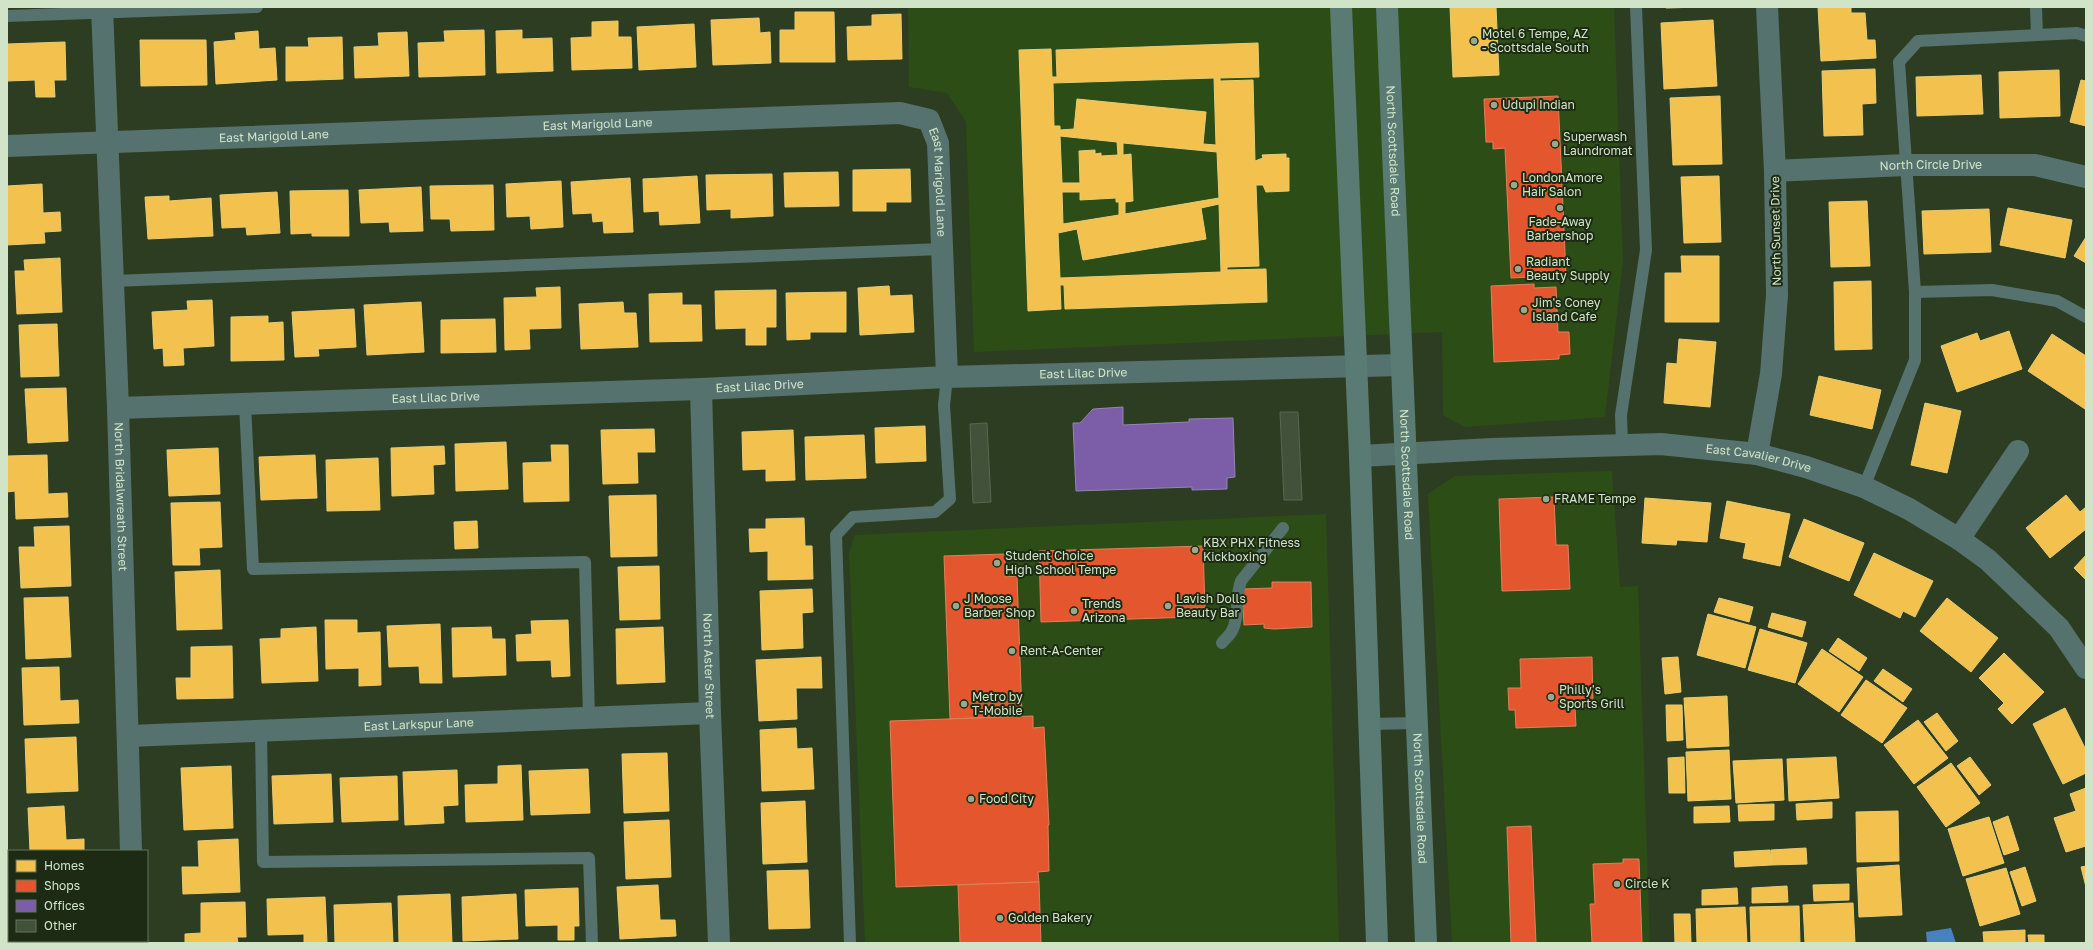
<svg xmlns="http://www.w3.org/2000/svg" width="2093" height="950" font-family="'Golos Text',sans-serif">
<rect width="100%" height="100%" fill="#2d3d22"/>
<g fill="#2d4d17">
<polygon points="908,7 1614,7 1623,261 1605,417 1465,427 1443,415 1442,332 974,352 966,122 947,93 909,87"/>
<polygon points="1612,471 1620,587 1638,586 1650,943 1452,943 1428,494 1455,476"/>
<polygon points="1326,514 1339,943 865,943 849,553 855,535"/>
</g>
<polygon fill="#4980c0" points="1951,928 1956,943 1927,943 1926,932"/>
<g fill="#f2c14e" stroke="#e8cc72" fill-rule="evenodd">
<polygon points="1450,7 1496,7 1499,75 1453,77"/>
<polygon points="1666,7 1700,7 1666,8"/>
<polygon points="1818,7 1851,7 1851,13 1865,13 1867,40 1875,40 1876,58 1821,61"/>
<polygon points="795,12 834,12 835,62 780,62 780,30 795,30"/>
<polygon points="901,14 902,59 848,60 847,27 872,26 872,15"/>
<polygon points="759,18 760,33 770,32 771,63 713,65 711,20"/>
<polygon points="1713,20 1717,86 1664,89 1661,23"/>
<polygon points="618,21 618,37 631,37 632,68 572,70 571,38 592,37 592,22"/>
<polygon points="694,24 696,67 639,70 637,27"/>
<polygon points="484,30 485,75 419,77 418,43 445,42 444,31"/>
<polygon points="522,30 522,39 552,38 553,71 497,73 496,31"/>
<polygon points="258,31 259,49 275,48 277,80 216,84 214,42 236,40 235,33"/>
<polygon points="407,32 409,76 355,78 354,47 379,46 378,33"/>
<polygon points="342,37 343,79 286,81 286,47 309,47 308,38"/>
<polygon points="140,40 206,40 207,85 141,86"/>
<polygon points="65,42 66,80 54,80 55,97 36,97 35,80 7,81 7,44"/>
<path d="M1258 43 1259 77 1220 78V81L1253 80 1255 161 1263 158 1262 155 1286 154V158H1289V191L1266 192 1263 185H1256L1259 266 1227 267V270L1266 269 1267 302 1065 309 1064 285H1060L1061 309 1028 311 1019 50 1051 49 1052 77H1057L1056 50ZM1214 78 1216 145 1203 144 1206 112 1077 99 1074 129 1060 130V126H1054L1053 83ZM1060 136 1117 142 1118 155 1101 156V153L1095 154V150L1079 151 1080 183H1062ZM1123 143 1217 152 1219 198 1125 214V202L1133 201 1131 154 1123 155ZM1062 192H1080V200L1116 198V202H1119V215L1063 224ZM1219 204 1221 272 1060 278 1058 233 1077 229 1083 260 1206 239 1201 208Z"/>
<polygon points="1875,69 1876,103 1862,104 1863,135 1824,136 1822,71"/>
<polygon points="2059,70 2060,116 2000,118 1999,72"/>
<polygon points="1981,75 1983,114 1917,116 1916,77"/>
<polygon points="2081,80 2086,81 2086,126 2070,122"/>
<polygon points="1720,96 1722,164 1673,165 1670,98"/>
<polygon points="910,169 911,202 886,202 886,211 853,211 853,170"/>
<polygon points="838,172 839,206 785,207 784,173"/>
<polygon points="772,174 773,216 731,218 731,209 707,210 706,175"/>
<polygon points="697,176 700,223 660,225 659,211 644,212 643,179"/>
<polygon points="1719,176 1721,242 1684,243 1681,177"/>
<polygon points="630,178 633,232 604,233 603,221 593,222 592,213 573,214 571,182"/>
<polygon points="561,181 563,227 531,229 530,216 507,217 506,184"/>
<polygon points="42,184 43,213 60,212 61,231 44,232 45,243 7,245 7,186"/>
<polygon points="493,185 494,230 451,231 450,219 431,219 430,186"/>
<polygon points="421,187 423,231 390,232 389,222 361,223 359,190"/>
<polygon points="348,190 349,236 312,236 312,233 291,234 290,191"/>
<polygon points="277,192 280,233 247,235 246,227 222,228 220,195"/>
<polygon points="169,196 169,201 211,198 213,236 148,239 145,197"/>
<polygon points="1867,201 1870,266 1831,267 1829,202"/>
<polygon points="2008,208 2072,220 2065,258 2000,245"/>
<polygon points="1989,209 1991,252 1924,254 1922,211"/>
<polygon points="2086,237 2086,263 2074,256"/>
<polygon points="1681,256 1719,256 1719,322 1665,322 1665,273 1682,273"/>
<polygon points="60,258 62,312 17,314 15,271 25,271 24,260"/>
<polygon points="1871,281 1872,349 1835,350 1834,282"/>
<polygon points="889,286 890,296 912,295 914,332 860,335 858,288"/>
<polygon points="560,287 561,328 529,329 530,349 505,350 504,298 537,297 536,288"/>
<polygon points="776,290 776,327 766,327 766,345 746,345 746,328 716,329 715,291"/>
<polygon points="846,292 846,332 810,332 810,339 787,340 786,293"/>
<polygon points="682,293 682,305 701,305 702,341 650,342 649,294"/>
<polygon points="212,300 214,346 183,348 184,365 164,366 163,348 154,349 152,312 188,310 187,301"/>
<polygon points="421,302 424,352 367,355 364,305"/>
<polygon points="623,302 624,313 636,313 638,347 581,349 579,304"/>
<polygon points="354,309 356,347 318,349 319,356 295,357 292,312"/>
<polygon points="268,316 268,323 283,322 284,360 231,361 231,317"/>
<polygon points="495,319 496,352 441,353 441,320"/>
<polygon points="57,324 59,376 21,377 19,325"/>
<polygon points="2009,331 2022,369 1957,392 1941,346 1977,333 1980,341"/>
<polygon points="2052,334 2086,356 2085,409 2028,371"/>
<polygon points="1679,339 1716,342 1710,407 1664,403 1667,363 1677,364"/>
<polygon points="1819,376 1881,390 1872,429 1810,415"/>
<polygon points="66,388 68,441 28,443 25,389"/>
<polygon points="1925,403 1961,411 1947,473 1911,465"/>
<polygon points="925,426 926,461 876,463 875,428"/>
<polygon points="654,429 655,452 637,452 638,483 603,484 601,430"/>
<polygon points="793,430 795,480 766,481 766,469 743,470 742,432"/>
<polygon points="864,435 866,478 806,480 805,437"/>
<polygon points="506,442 508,489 456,491 455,444"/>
<polygon points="551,445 568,445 569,501 524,502 523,463 552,462"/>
<polygon points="444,446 445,464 433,465 434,494 392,496 391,448"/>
<polygon points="218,448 220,494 169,496 167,450"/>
<polygon points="47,455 48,494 67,493 68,517 16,519 15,491 7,492 7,456"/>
<polygon points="315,455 317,498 261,500 259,457"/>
<polygon points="378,458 380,510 327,511 326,460"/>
<polygon points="656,495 657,556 611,557 609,496"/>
<polygon points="2066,495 2080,512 2086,507 2086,529 2050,558 2026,528"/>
<polygon points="1645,498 1711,503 1707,542 1677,540 1676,545 1642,543"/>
<polygon points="1727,501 1790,514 1780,566 1743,558 1746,543 1720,538"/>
<polygon points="220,502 222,547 199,548 200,565 173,565 171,503"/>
<polygon points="804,518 805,546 812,546 813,579 768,580 768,551 750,552 749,529 766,529 766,519"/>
<polygon points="1804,519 1864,543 1849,581 1789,557"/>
<polygon points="477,521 478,548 455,549 454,522"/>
<polygon points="69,526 71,586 21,588 19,547 35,547 34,527"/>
<polygon points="1874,553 1933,581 1915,617 1903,611 1900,618 1854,595"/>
<polygon points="2086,555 2086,580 2074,568"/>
<polygon points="659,566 660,619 620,620 618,567"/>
<polygon points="220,570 222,629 177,630 175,572"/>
<polygon points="812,589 813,612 802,613 803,648 762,650 760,591"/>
<polygon points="68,597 71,657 26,659 24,598"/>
<polygon points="1719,598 1753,607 1749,622 1714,612"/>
<polygon points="1947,598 1998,638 1971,672 1920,631"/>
<polygon points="1772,613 1806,622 1802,637 1768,627"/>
<polygon points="1708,614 1756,627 1745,668 1697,655"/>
<polygon points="325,620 357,620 357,633 380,632 381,685 359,686 359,668 326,669"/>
<polygon points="568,620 570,676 552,677 551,660 517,661 516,635 532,634 531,621"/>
<polygon points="440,624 442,683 420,683 419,666 389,667 387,626"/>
<polygon points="316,627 318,681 262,683 260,639 281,638 281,629"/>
<polygon points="491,627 492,639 505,639 506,675 453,677 452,628"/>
<polygon points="663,627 665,682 617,684 616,629"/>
<polygon points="1760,629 1807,643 1795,683 1748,670"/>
<polygon points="1838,638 1867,658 1859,671 1829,651"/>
<polygon points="232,646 233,698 177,699 176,678 191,678 191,647"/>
<polygon points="1822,649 1863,677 1839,712 1798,684"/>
<polygon points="2004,653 2044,692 2012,724 1998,709 2004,703 1979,678"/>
<polygon points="821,657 822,688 796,688 797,719 759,721 756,660"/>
<polygon points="1678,657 1681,692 1665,694 1662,658"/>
<polygon points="59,667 60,701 78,700 79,723 24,725 22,668"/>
<polygon points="1883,669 1912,689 1903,702 1874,681"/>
<polygon points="1866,680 1907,708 1882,743 1841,715"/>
<polygon points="1727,696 1729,746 1687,748 1684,698"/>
<polygon points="1666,705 1682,705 1683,740 1667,741"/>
<polygon points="2065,708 2086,750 2086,773 2063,784 2033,724"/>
<polygon points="1937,713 1958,741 1946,751 1924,722"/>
<polygon points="1918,720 1948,758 1914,784 1884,745"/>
<polygon points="796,728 797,749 812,748 814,789 762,791 760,730"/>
<polygon points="76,737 78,791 27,793 25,739"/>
<polygon points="1729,750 1731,799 1688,801 1686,752"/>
<polygon points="667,753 669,811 624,813 622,754"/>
<polygon points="1684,757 1685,793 1669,793 1668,758"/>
<polygon points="1836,757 1839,798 1789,801 1787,759"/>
<polygon points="1970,757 1991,785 1979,795 1957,766"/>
<polygon points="1782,759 1784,800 1736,803 1733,761"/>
<polygon points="1951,763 1980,803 1946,827 1917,787"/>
<polygon points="521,765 523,820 466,822 465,785 498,784 498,766"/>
<polygon points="231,766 233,828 184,830 181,768"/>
<polygon points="588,769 590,813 531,815 529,771"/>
<polygon points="457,770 458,805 443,806 444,823 405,825 403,772"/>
<polygon points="331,774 333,822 274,824 272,776"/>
<polygon points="397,776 398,820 342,822 340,778"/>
<polygon points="2086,788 2086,846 2066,852 2054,818 2076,811 2070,794"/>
<polygon points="805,801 807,862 763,864 761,803"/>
<polygon points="1832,802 1832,818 1797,820 1796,804"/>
<polygon points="1774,804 1774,820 1739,821 1738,805"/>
<polygon points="64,806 66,840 84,839 84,851 30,851 28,808"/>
<polygon points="1729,806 1730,822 1694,823 1694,807"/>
<polygon points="1898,811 1899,861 1857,862 1856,812"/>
<polygon points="2008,816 2019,850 2004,855 1993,822"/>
<polygon points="1989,817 2004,863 1963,876 1948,829"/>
<polygon points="669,820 671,877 626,879 624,822"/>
<polygon points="238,839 240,892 183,894 182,867 199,867 198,841"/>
<polygon points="1806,848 1807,864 1771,865 1771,850"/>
<polygon points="1770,850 1771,865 1735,867 1734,852"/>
<polygon points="1899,865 1902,915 1859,917 1857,868"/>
<polygon points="2086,866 2086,887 2081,867"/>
<polygon points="2025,867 2036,901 2022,906 2010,872"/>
<polygon points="2006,868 2020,914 1980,926 1966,879"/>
<polygon points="808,870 810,928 769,929 767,871"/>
<polygon points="1849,884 1849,900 1814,901 1813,885"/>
<polygon points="658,885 660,920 675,920 676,936 620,939 617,887"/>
<polygon points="1787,886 1788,902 1752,903 1752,888"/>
<polygon points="578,888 579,926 574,926 574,940 558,940 558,925 526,926 525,890"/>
<polygon points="1737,888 1738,904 1702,905 1702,890"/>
<polygon points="450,894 452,943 399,943 398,896"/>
<polygon points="516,894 518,939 463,941 462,897"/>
<polygon points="325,897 327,943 304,943 304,934 268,935 267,899"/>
<polygon points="7,899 9,899 9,941 32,941 32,943 7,943"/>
<polygon points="245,902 246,937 237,937 238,943 185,943 185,934 201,933 201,903"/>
<polygon points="391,903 393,943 335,943 334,905"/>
<polygon points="1853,903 1855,943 1805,943 1803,905"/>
<polygon points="1799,906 1800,943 1751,943 1750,907"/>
<polygon points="1745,907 1747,943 1697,943 1696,909"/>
<polygon points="1674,914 1690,914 1691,943 1675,943"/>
<polygon points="2025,930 2025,943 1984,943 1983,932"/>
<polygon points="2028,935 2044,935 2044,943 2029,943"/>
<polygon points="44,941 97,941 97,943 77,943 77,941 44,942"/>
</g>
<g fill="#e4572e" stroke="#de815c">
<polygon points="1558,96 1566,275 1511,278 1505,148 1493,149 1493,142 1486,142 1484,99"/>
<polygon points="1534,284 1534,288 1556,287 1558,332 1569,332 1570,354 1559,355 1559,359 1494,362 1491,286"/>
<polygon points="1554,497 1556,545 1568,545 1570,589 1502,591 1499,499"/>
<polygon points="1203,546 1205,608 1193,608 1193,617 1041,622 1039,551"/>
<polygon points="1005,554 1005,577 1017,576 1022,716 950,719 944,556"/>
<polygon points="1272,582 1311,582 1312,627 1274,629 1264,628 1264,624 1244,625 1242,589 1272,588"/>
<polygon points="1592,657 1593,706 1575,707 1576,726 1516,728 1515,710 1509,710 1508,688 1521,688 1520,659"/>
<polygon points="1033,716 1033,728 1044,727 1049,825 1048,825 1049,871 1038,872 1039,882 896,887 890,721"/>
<polygon points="1531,826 1536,943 1511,943 1507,827"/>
<polygon points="1623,859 1639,859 1642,943 1592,943 1590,904 1595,904 1593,864 1623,863"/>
<polygon points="1039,882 1041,943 960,943 958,885"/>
</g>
<polygon fill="#7b5ea7" stroke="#9586b1" points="1123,407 1123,425 1189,422 1189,419 1233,418 1235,477 1227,478 1227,489 1192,490 1192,487 1076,491 1073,423 1080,423 1093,409"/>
<g fill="#42513a" stroke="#5a6751">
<polygon points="1280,412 1298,412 1302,500 1284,500"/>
<polygon points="987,423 991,502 973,503 970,424"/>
</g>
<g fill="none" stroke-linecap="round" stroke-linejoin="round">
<g stroke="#55726e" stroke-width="12">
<polyline points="2036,7 2037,35"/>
<polyline points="7,16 257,7"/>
<polyline points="113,281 942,249"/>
<polyline points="1915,292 1992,290 2057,301 2086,317"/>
<polyline points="245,404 253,569 585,562 589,718"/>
<polyline points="1622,444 1621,415 1646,250 1636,7"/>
<polyline points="1864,487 1915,360 1915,292 1899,62 1918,41 2077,33 2086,36"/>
<path d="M1222 643C1225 639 1230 635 1232 631 1240 616 1235 596 1241 581L1283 528"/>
<polyline points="1370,724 1417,723"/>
<polyline points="261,731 263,862 589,858 592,943"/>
<polyline points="7,880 9,880"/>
<polyline points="850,943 836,535 853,517 935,512 950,499 944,405 947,377"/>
</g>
<g stroke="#55726e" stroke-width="22">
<path id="s1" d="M102 7 118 408 131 851"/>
<path id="s2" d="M7 146 900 113 929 120 938 143 947 377"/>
<path id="s3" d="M1775 171 1906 165H2035L2086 177"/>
<path id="s4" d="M701 389 710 713 719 943"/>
<path id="s5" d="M118 408 701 389 947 377 1401 365"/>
<polyline points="1757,454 1771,374 1777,295 1775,171 1767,7"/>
<path id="s6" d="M1360 456 1492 449 1661 444 1757 454 1806 467 1864 487 1909 509 1959 539 1988 560 2059 628 2086 668"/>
<polyline points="1959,539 2018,451"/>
<path id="s7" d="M128 736 710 713"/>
<polyline points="134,941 134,943"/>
</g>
<g stroke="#597b74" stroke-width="22">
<polyline points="1341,7 1360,456 1377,943"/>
<path id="s8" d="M1387 7 1426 943"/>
</g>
</g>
<g fill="#98aa8d" stroke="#1d2b15" stroke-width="1.5">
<circle cx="1474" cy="41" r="4"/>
<circle cx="1494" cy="105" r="4"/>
<circle cx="1555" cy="144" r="4"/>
<circle cx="1514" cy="185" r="4"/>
<circle cx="1560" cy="208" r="4"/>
<circle cx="1518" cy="269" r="4"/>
<circle cx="1524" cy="310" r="4"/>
<circle cx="1546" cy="499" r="4"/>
<circle cx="1195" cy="550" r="4"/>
<circle cx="997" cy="563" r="4"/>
<circle cx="956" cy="606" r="4"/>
<circle cx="1168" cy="606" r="4"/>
<circle cx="1074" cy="611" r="4"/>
<circle cx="1012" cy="651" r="4"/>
<circle cx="1551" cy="697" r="4"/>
<circle cx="964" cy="704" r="4"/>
<circle cx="971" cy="799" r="4"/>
<circle cx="1617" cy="884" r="4"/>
<circle cx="1000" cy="918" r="4"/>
</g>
<g text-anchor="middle" stroke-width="4" stroke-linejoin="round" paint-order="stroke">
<g font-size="12" fill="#d1e4c7" stroke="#1d2b15" text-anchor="start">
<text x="1482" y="38">Motel 6 Tempe, AZ<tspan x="1482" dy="14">- Scottsdale South</tspan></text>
<text x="1502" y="109">Udupi Indian</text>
<text x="1563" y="141">Superwash<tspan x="1563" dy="14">Laundromat</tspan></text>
<text x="1522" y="182">LondonAmore<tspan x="1522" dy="14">Hair Salon</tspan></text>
<text x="1560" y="226" text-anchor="middle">Fade-Away<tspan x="1560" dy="14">Barbershop</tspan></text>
<text x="1526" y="266">Radiant<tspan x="1526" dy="14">Beauty Supply</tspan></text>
<text x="1532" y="307">Jim's Coney<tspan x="1532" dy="14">Island Cafe</tspan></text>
<text x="1554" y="503">FRAME Tempe</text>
<text x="1203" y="547">KBX PHX Fitness<tspan x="1203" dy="14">Kickboxing</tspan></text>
<text x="1005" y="560">Student Choice<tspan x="1005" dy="14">High School Tempe</tspan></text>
<text x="964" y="603">J Moose<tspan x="964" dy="14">Barber Shop</tspan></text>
<text x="1176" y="603">Lavish Dolls<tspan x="1176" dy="14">Beauty Bar</tspan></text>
<text x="1082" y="608">Trends<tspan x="1082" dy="14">Arizona</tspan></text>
<text x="1020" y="655">Rent-A-Center</text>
<text x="1559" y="694">Philly's<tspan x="1559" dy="14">Sports Grill</tspan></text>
<text x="972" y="701">Metro by<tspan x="972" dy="14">T-Mobile</tspan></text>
<text x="979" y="803">Food City</text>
<text x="1625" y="888">Circle K</text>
<text x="1008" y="922">Golden Bakery</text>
</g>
<g font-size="12" fill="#d1e4c7" stroke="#1d2b15">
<text dy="4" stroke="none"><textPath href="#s2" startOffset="591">East Marigold Lane</textPath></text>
<text dy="4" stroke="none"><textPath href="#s2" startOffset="267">East Marigold Lane</textPath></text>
<text dy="4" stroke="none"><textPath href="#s8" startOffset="144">North Scottsdale Road</textPath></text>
<text dy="4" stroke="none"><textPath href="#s3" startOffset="156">North Circle Drive</textPath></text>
<text dy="4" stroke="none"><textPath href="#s2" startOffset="987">East Marigold Lane</textPath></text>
<text transform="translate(1776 231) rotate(-91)" y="4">North Sunset Drive</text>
<text dy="4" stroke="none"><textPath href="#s5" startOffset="966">East Lilac Drive</textPath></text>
<text dy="4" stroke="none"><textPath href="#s5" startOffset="642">East Lilac Drive</textPath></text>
<text dy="4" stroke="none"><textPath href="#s5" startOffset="318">East Lilac Drive</textPath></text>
<text dy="4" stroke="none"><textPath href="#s6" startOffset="400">East Cavalier Drive</textPath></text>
<text dy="4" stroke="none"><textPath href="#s8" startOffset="468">North Scottsdale Road</textPath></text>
<text dy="4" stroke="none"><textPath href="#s1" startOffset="490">North Bridalwreath Street</textPath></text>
<text dy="4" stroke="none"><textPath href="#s4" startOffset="277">North Aster Street</textPath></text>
<text dy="4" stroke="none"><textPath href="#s7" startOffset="291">East Larkspur Lane</textPath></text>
<text dy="4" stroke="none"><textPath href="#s8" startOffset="792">North Scottsdale Road</textPath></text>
</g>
</g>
<rect width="2093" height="950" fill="none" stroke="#d1e4c7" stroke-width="16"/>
<rect x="8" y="850" width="140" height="92" fill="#1d2b15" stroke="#65755c"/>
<rect x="16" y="860" width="20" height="12" fill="#f2c14e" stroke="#65755c"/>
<text x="44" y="870" font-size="12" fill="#d1e4c7">Homes</text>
<rect x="16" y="880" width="20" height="12" fill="#e4572e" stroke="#65755c"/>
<text x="44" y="890" font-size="12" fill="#d1e4c7">Shops</text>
<rect x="16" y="900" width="20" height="12" fill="#7b5ea7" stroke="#65755c"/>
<text x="44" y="910" font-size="12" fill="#d1e4c7">Offices</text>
<rect x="16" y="920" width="20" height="12" fill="#42513a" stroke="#65755c"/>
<text x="44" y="930" font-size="12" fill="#d1e4c7">Other</text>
</svg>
